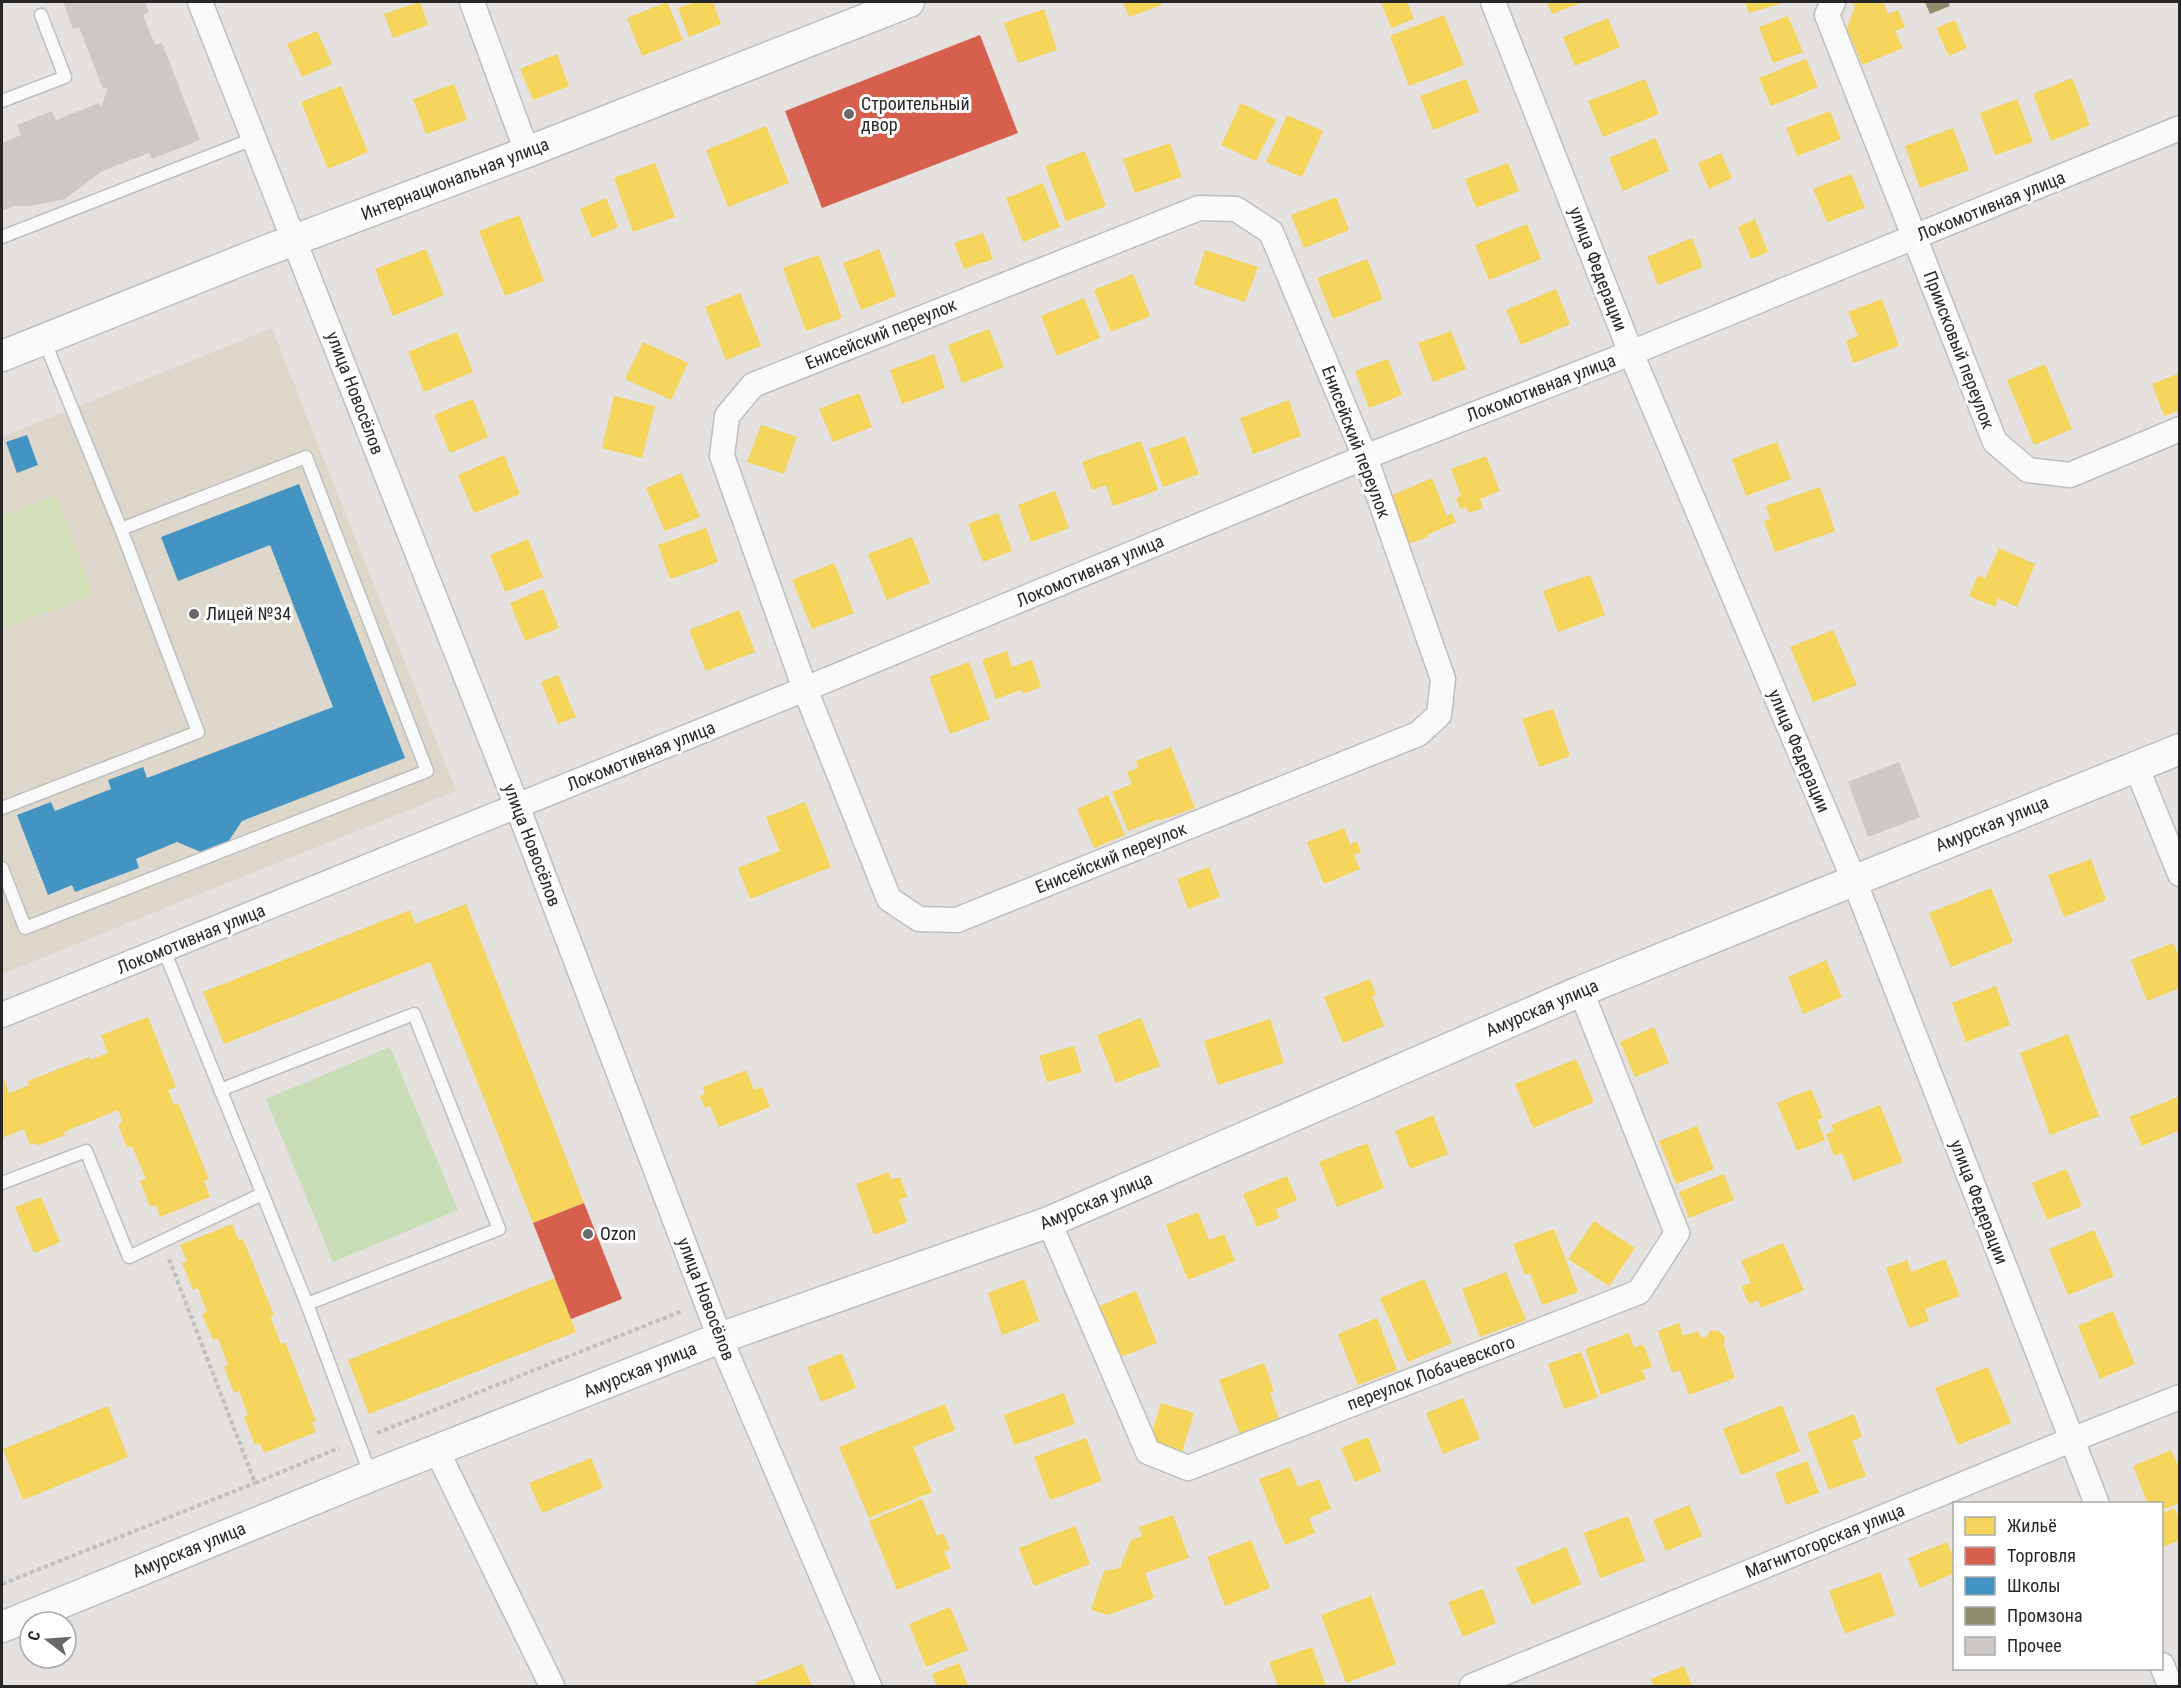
<svg xmlns="http://www.w3.org/2000/svg" width="2181" height="1688" font-family="'Roboto Condensed',sans-serif">
<rect width="100%" height="100%" fill="#e4e1de"/>
<polygon fill="#ded8cc" points="272,328 456,791 2,974 2,437"/>
<polygon fill="#caddb9" points="390,1047 458,1210 333,1262 266,1099"/>
<polygon fill="#d4e0b8" points="56,496 93,595 2,629 2,516"/>
<g fill="#f6d55c">
<polygon points="420,2 428,25 393,38 384,14"/>
<polygon points="667,2 683,40 642,56 627,18"/>
<polygon points="696,2 713,2 721,24 689,37 678,8"/>
<polygon points="1123,2 1160,2 1162,5 1129,17"/>
<polygon points="1381,2 1407,2 1414,19 1391,28"/>
<polygon points="1547,2 1583,2 1552,14"/>
<polygon points="1745,2 1786,2 1749,13"/>
<polygon points="1853,2 1883,2 1888,14 1898,10 1905,27 1895,31 1903,48 1862,65 1847,28 1855,7"/>
<polygon points="1044,9 1057,50 1018,63 1004,23"/>
<polygon points="1444,15 1464,65 1409,86 1390,36"/>
<polygon points="1788,16 1803,52 1773,63 1759,27"/>
<polygon points="1608,18 1620,47 1575,66 1563,37"/>
<polygon points="1955,20 1967,48 1949,56 1936,28"/>
<polygon points="317,31 332,64 302,77 287,44"/>
<polygon points="557,54 569,86 533,100 520,69"/>
<polygon points="1806,59 1818,87 1771,106 1759,78"/>
<polygon points="2072,78 2090,125 2051,141 2033,94"/>
<polygon points="1466,79 1479,112 1433,130 1420,96"/>
<polygon points="1645,79 1659,114 1603,137 1588,101"/>
<polygon points="454,84 467,120 426,134 413,99"/>
<polygon points="341,86 368,152 328,169 301,102"/>
<polygon points="2017,99 2033,142 1995,155 1980,113"/>
<polygon points="1241,103 1276,120 1256,161 1221,145"/>
<polygon points="1830,111 1841,139 1797,156 1786,128"/>
<polygon points="1287,115 1323,131 1302,177 1266,162"/>
<polygon points="766,126 789,183 728,207 706,150"/>
<polygon points="1953,128 1969,170 1920,188 1905,146"/>
<polygon points="1655,138 1669,171 1623,191 1609,158"/>
<polygon points="1170,143 1182,177 1135,193 1123,159"/>
<polygon points="1085,151 1106,206 1066,221 1045,166"/>
<polygon points="1721,153 1732,178 1709,189 1698,163"/>
<polygon points="655,163 675,217 633,232 614,178"/>
<polygon points="1508,163 1519,191 1476,208 1465,179"/>
<polygon points="1851,174 1865,208 1827,222 1813,189"/>
<polygon points="1043,183 1060,227 1023,242 1006,198"/>
<polygon points="1336,197 1349,230 1304,248 1291,215"/>
<polygon points="606,198 618,227 592,238 580,209"/>
<polygon points="519,215 544,281 505,296 479,231"/>
<polygon points="1755,219 1768,252 1751,259 1738,227"/>
<polygon points="1527,224 1541,259 1489,280 1475,245"/>
<polygon points="983,233 993,259 964,269 954,243"/>
<polygon points="1692,238 1703,267 1658,285 1647,257"/>
<polygon points="426,249 444,295 393,316 375,269"/>
<polygon points="879,249 896,296 861,310 843,263"/>
<polygon points="1205,250 1258,267 1245,302 1194,285"/>
<polygon points="819,255 842,318 806,331 783,268"/>
<polygon points="1367,259 1383,299 1333,319 1317,278"/>
<polygon points="1133,274 1150,316 1111,332 1094,290"/>
<polygon points="1556,289 1570,324 1521,345 1506,310"/>
<polygon points="740,293 761,346 726,360 705,307"/>
<polygon points="1084,298 1100,338 1057,356 1041,316"/>
<polygon points="1882,299 1899,346 1853,363 1846,341 1858,336 1848,312"/>
<polygon points="989,329 1004,367 962,383 948,345"/>
<polygon points="1451,331 1466,369 1433,382 1418,343"/>
<polygon points="457,332 473,372 424,392 408,352"/>
<polygon points="643,342 688,363 671,400 625,379"/>
<polygon points="934,354 945,388 902,404 890,370"/>
<polygon points="1388,359 1402,395 1369,408 1355,371"/>
<polygon points="2045,364 2072,429 2034,445 2007,380"/>
<polygon points="2180,373 2180,410 2164,416 2152,384"/>
<polygon points="859,393 872,427 833,442 819,409"/>
<polygon points="614,396 655,406 642,458 602,448"/>
<polygon points="473,399 488,437 450,453 434,415"/>
<polygon points="1289,400 1301,436 1253,454 1240,418"/>
<polygon points="761,425 797,437 784,474 747,462"/>
<polygon points="1185,436 1199,474 1163,487 1149,449"/>
<polygon points="1141,441 1158,490 1113,506 1106,485 1092,490 1082,462"/>
<polygon points="1777,442 1791,479 1746,496 1732,459"/>
<polygon points="504,455 520,494 474,513 458,475"/>
<polygon points="1486,456 1500,491 1480,499 1483,508 1469,513 1466,507 1460,509 1456,498 1461,496 1451,469"/>
<polygon points="681,473 700,517 665,531 646,488"/>
<polygon points="1432,478 1447,516 1452,513 1456,522 1427,535 1428,537 1405,545 1376,502"/>
<polygon points="1820,487 1835,531 1775,552 1764,521 1770,519 1766,506"/>
<polygon points="1055,491 1069,528 1031,542 1018,505"/>
<polygon points="998,513 1012,551 983,562 968,524"/>
<polygon points="706,528 718,562 670,579 658,545"/>
<polygon points="912,537 930,583 887,600 868,554"/>
<polygon points="528,539 543,577 505,592 490,555"/>
<polygon points="1999,548 2035,564 2017,607 1998,598 1995,607 1969,596 1978,575 1985,579"/>
<polygon points="834,563 854,613 812,629 792,580"/>
<polygon points="1590,575 1605,615 1558,632 1543,591"/>
<polygon points="543,589 559,628 525,641 510,603"/>
<polygon points="739,610 755,652 706,671 689,630"/>
<polygon points="1833,630 1857,685 1813,702 1790,647"/>
<polygon points="1007,651 1012,667 1032,660 1041,687 1023,694 1021,690 996,699 982,660"/>
<polygon points="969,662 990,719 950,734 929,677"/>
<polygon points="558,675 576,717 558,724 541,682"/>
<polygon points="1553,709 1570,756 1539,767 1522,719"/>
<polygon points="1171,747 1195,808 1159,821 1159,819 1128,831 1112,792 1132,784 1127,772 1138,768 1136,761"/>
<polygon points="1108,795 1125,835 1094,848 1077,809"/>
<polygon points="805,802 831,867 750,899 738,868 780,851 766,817"/>
<polygon points="1344,828 1350,844 1357,841 1361,852 1354,855 1360,869 1324,884 1307,842"/>
<polygon points="2091,859 2106,900 2064,917 2048,875"/>
<polygon points="1209,867 1220,897 1188,909 1177,879"/>
<polygon points="1991,888 2013,942 1951,967 1929,913"/>
<polygon points="466,904 584,1203 533,1223 430,962 224,1044 203,992 410,910 415,924"/>
<polygon points="2173,943 2180,959 2180,988 2147,1001 2131,960"/>
<polygon points="1826,960 1842,997 1803,1014 1788,977"/>
<polygon points="1370,979 1376,995 1372,996 1384,1026 1343,1043 1324,997"/>
<polygon points="1996,986 2010,1025 1966,1042 1952,1003"/>
<polygon points="148,1017 176,1087 168,1090 174,1105 178,1103 209,1179 204,1181 210,1197 160,1217 156,1205 150,1207 140,1181 146,1179 132,1146 127,1148 118,1124 123,1122 118,1110 64,1132 65,1135 37,1146 36,1143 30,1145 24,1129 2,1138 2,1074 9,1093 29,1085 28,1081 89,1057 90,1060 108,1053 101,1035"/>
<polygon points="1141,1018 1160,1066 1116,1083 1097,1035"/>
<polygon points="1270,1019 1284,1063 1218,1085 1204,1041"/>
<polygon points="1654,1027 1669,1063 1635,1077 1620,1042"/>
<polygon points="2068,1034 2099,1116 2050,1135 2020,1053"/>
<polygon points="1074,1046 1082,1072 1047,1082 1039,1056"/>
<polygon points="1576,1059 1594,1102 1533,1128 1515,1084"/>
<polygon points="746,1070 754,1090 762,1087 770,1107 719,1127 710,1106 705,1108 700,1096 705,1094 703,1087"/>
<polygon points="1811,1089 1823,1118 1817,1120 1825,1140 1797,1151 1777,1103"/>
<polygon points="2180,1096 2180,1130 2142,1146 2129,1117"/>
<polygon points="1880,1105 1903,1162 1853,1181 1842,1153 1834,1156 1826,1134 1834,1131 1831,1125"/>
<polygon points="1433,1115 1448,1154 1410,1169 1395,1131"/>
<polygon points="1697,1126 1714,1169 1676,1184 1659,1141"/>
<polygon points="1367,1143 1384,1188 1337,1207 1319,1162"/>
<polygon points="2066,1169 2082,1206 2047,1220 2032,1183"/>
<polygon points="889,1172 891,1180 900,1177 907,1197 899,1200 907,1222 874,1235 856,1184"/>
<polygon points="1724,1174 1734,1200 1689,1218 1679,1192"/>
<polygon points="1287,1176 1297,1200 1276,1209 1279,1218 1257,1227 1243,1194"/>
<polygon points="41,1197 60,1242 34,1253 15,1207"/>
<polygon points="1198,1212 1209,1240 1224,1234 1235,1261 1188,1280 1166,1225"/>
<polygon points="1594,1221 1635,1248 1609,1286 1568,1259"/>
<polygon points="232,1224 239,1240 243,1239 274,1315 270,1316 281,1344 285,1342 316,1421 312,1422 316,1432 264,1453 260,1443 255,1445 244,1417 248,1415 239,1391 234,1393 224,1367 228,1365 218,1338 213,1340 202,1314 207,1312 198,1288 193,1290 182,1263 187,1261 180,1245"/>
<polygon points="1554,1229 1578,1292 1542,1305 1530,1273 1525,1275 1513,1244"/>
<polygon points="2094,1230 2114,1276 2068,1295 2049,1249"/>
<polygon points="1783,1243 1804,1290 1761,1308 1758,1300 1749,1304 1741,1286 1751,1283 1741,1261"/>
<polygon points="1945,1259 1960,1296 1925,1309 1929,1321 1909,1328 1886,1268 1907,1260 1911,1272"/>
<polygon points="1506,1272 1526,1320 1480,1337 1462,1289"/>
<polygon points="555,1278 576,1332 369,1414 348,1360"/>
<polygon points="1024,1279 1039,1321 1002,1335 988,1293"/>
<polygon points="1424,1279 1452,1343 1408,1362 1380,1298"/>
<polygon points="1136,1291 1157,1343 1118,1358 1097,1307"/>
<polygon points="2113,1311 2135,1364 2100,1379 2078,1326"/>
<polygon points="1377,1318 1397,1370 1358,1385 1338,1334"/>
<polygon points="1679,1323 1683,1336 1698,1331 1701,1338 1706,1337 1711,1330 1719,1331 1725,1337 1724,1345 1735,1378 1689,1395 1680,1370 1672,1373 1658,1331"/>
<polygon points="1629,1333 1634,1348 1643,1344 1652,1367 1642,1370 1646,1379 1601,1395 1585,1349"/>
<polygon points="1581,1352 1598,1397 1564,1409 1548,1364"/>
<polygon points="842,1353 856,1388 821,1402 807,1367"/>
<polygon points="1264,1363 1274,1391 1270,1393 1279,1419 1240,1434 1219,1380"/>
<polygon points="1988,1367 2011,1423 1958,1445 1935,1388"/>
<polygon points="1064,1393 1075,1424 1014,1445 1004,1415"/>
<polygon points="1463,1398 1480,1439 1443,1454 1426,1413"/>
<polygon points="1161,1403 1194,1413 1182,1452 1149,1442"/>
<polygon points="945,1404 955,1430 913,1447 932,1492 869,1518 839,1447"/>
<polygon points="1782,1405 1800,1451 1741,1475 1723,1429"/>
<polygon points="108,1406 128,1457 23,1500 3,1449"/>
<polygon points="1854,1414 1862,1437 1852,1441 1866,1476 1829,1490 1807,1433"/>
<polygon points="1368,1437 1381,1471 1355,1482 1341,1448"/>
<polygon points="1086,1438 1102,1481 1050,1500 1034,1457"/>
<polygon points="2171,1450 2180,1470 2180,1503 2162,1510 2162,1504 2148,1504 2133,1466"/>
<polygon points="591,1458 603,1488 542,1513 529,1483"/>
<polygon points="1807,1461 1819,1493 1786,1505 1775,1473"/>
<polygon points="1290,1467 1298,1487 1319,1479 1331,1509 1309,1518 1315,1533 1285,1545 1259,1479"/>
<polygon points="922,1499 937,1536 943,1533 950,1549 944,1552 951,1568 897,1590 869,1521"/>
<polygon points="1689,1505 1702,1536 1666,1551 1653,1520"/>
<polygon points="2174,1508 2180,1520 2180,1540 2163,1547 2162,1514"/>
<polygon points="1173,1515 1189,1558 1145,1573 1154,1598 1108,1615 1091,1610 1104,1571 1120,1568 1131,1540 1142,1536 1139,1527"/>
<polygon points="1628,1516 1645,1561 1600,1578 1584,1533"/>
<polygon points="1075,1526 1090,1564 1034,1586 1019,1548"/>
<polygon points="1251,1540 1270,1588 1225,1606 1207,1557"/>
<polygon points="1947,1542 1954,1560 1954,1573 1920,1588 1908,1558"/>
<polygon points="1566,1547 1581,1584 1532,1605 1516,1568"/>
<polygon points="1880,1572 1895,1615 1845,1634 1829,1591"/>
<polygon points="1483,1589 1496,1623 1463,1637 1448,1602"/>
<polygon points="1371,1596 1396,1664 1346,1683 1321,1615"/>
<polygon points="950,1607 968,1650 926,1667 909,1624"/>
<polygon points="1312,1647 1326,1686 1278,1686 1269,1662"/>
<polygon points="959,1663 968,1686 937,1686 932,1674"/>
<polygon points="802,1664 812,1686 756,1686 755,1683"/>
<polygon points="1684,1666 1692,1686 1654,1686 1650,1679"/>
</g>
<g fill="#d6604d">
<polygon points="980,35 1018,133 822,208 785,111"/>
<polygon points="584,1203 622,1299 571,1319 533,1223"/>
</g>
<g fill="#4393c3">
<polygon points="27,435 38,465 17,473 6,442"/>
<polygon points="299,484 405,758 242,821 228,842 217,850 201,852 177,842 136,859 139,868 75,892 72,885 48,895 17,815 51,802 55,811 111,789 108,780 143,767 147,778 333,707 270,545 178,581 161,537"/>
</g>
<polygon fill="#8c8c6e" points="1925,2 1948,2 1950,6 1930,14"/>
<g fill="#ccc9c7">
<polygon points="63,2 145,2 149,12 143,15 155,45 162,43 200,140 152,159 149,153 102,171 65,199 30,206 14,206 2,211 2,143 21,135 17,125 52,111 56,120 99,103 101,108 108,87 103,89 79,27 73,29"/>
<polygon points="1899,762 1920,817 1868,837 1848,782"/>
</g>
<g fill="none" stroke-linecap="round" stroke-linejoin="round">
<g stroke="#bebebf" stroke-width="15">
<g id="service">
<polyline points="2,101 65,77 41,15"/>
<polyline points="2,237 253,139"/>
<polyline points="2,808 198,732 121,529 44,340"/>
<polyline points="2,868 25,928 427,771 306,457 121,529"/>
<polyline points="164,950 307,1304 371,1476"/>
<polyline points="220,1090 414,1014 499,1229 307,1304"/>
<polyline points="2,1183 86,1151 129,1257 262,1194"/>
</g>
</g>
<g stroke="#bebebf" stroke-width="27">
<g id="minor">
<polyline points="200,2 517,806 720,1338 869,1686"/>
<polyline points="472,2 527,152"/>
<polyline points="1493,2 1631,353 1854,880 2097,1504"/>
<polyline points="1833,2 1827,15 1995,442 2028,470 2070,475 2180,429"/>
<polygon points="1199,208 1236,209 1271,232 1365,457 1443,679 1439,715 1418,734 957,920 919,919 889,899 805,689 722,456 727,416 753,385"/>
<polyline points="2136,766 2180,874"/>
<polyline points="2,1015 805,689 1365,457 1631,353 2180,128"/>
<polyline points="1049,1222 1148,1452 1188,1468 1639,1292 1677,1233 1581,991"/>
<polyline points="437,1451 552,1686"/>
<polyline points="2162,1665 2170,1686"/>
<polyline points="1472,1686 2071,1440 2180,1397"/>
</g>
</g>
<g stroke="#bebebf" stroke-width="33">
<g id="tertiary">
<polyline points="2,356 260,253 527,152 909,2"/>
<polyline points="2,1627 371,1476 720,1338 1049,1222 1581,991 2180,749"/>
</g>
</g>
<g stroke="#c1c0c0" stroke-width="4" stroke-dasharray="4.5 3" stroke-linecap="butt">
<polyline points="169,1259 255,1483 339,1448"/>
<polyline points="377,1433 682,1311"/>
<polyline points="2,1584 255,1483"/>
</g>
<use href="#service" stroke="#fbfafa" stroke-width="12"/>
<use href="#minor" stroke="#fbfafa" stroke-width="24"/>
<use href="#tertiary" stroke="#fbfafa" stroke-width="30"/>
</g>
<g fill="#696867" stroke="#fff" stroke-width="2">
<circle cx="849" cy="114" r="6"/>
<circle cx="194" cy="614" r="6"/>
<circle cx="588" cy="1234" r="6"/>
</g>
<g text-anchor="middle" stroke-width="6" stroke-linejoin="round" paint-order="stroke">
<g font-size="18" fill="#272727" stroke="#fff" text-anchor="start">
<text x="861" y="110">Строительный<tspan x="861" dy="21">двор</tspan></text>
<text x="206" y="620">Лицей №34</text>
<text x="600" y="1240">Ozon</text>
</g>
<g font-size="18" fill="#272727" stroke="#fff">
<text transform="translate(455 179) rotate(-21)" y="6">Интернациональная улица</text>
<text transform="translate(1991 206) rotate(-22)" y="6">Локомотивная улица</text>
<text transform="translate(1598 269) rotate(69)" y="6">улица Федерации</text>
<text transform="translate(881 334) rotate(-22)" y="6">Енисейский переулок</text>
<text transform="translate(1959 350) rotate(69)" y="6">Приисковый переулок</text>
<text transform="translate(1541 388) rotate(-21)" y="6">Локомотивная улица</text>
<text transform="translate(355 393) rotate(69)" y="6">улица Новосёлов</text>
<text transform="translate(1356 442) rotate(69)" y="6">Енисейский переулок</text>
<text transform="translate(1090 571) rotate(-23)" y="6">Локомотивная улица</text>
<text transform="translate(1799 751) rotate(67)" y="6">улица Федерации</text>
<text transform="translate(641 756) rotate(-22)" y="6">Локомотивная улица</text>
<text transform="translate(1992 824) rotate(-22)" y="6">Амурская улица</text>
<text transform="translate(532 845) rotate(69)" y="6">улица Новосёлов</text>
<text transform="translate(1111 858) rotate(-22)" y="6">Енисейский переулок</text>
<text transform="translate(191 939) rotate(-22)" y="6">Локомотивная улица</text>
<text transform="translate(1542 1008) rotate(-23)" y="6">Амурская улица</text>
<text transform="translate(1096 1201) rotate(-23)" y="6">Амурская улица</text>
<text transform="translate(1979 1202) rotate(69)" y="6">улица Федерации</text>
<text transform="translate(706 1299) rotate(69)" y="6">улица Новосёлов</text>
<text transform="translate(640 1370) rotate(-22)" y="6">Амурская улица</text>
<text transform="translate(1431 1373) rotate(-21)" y="6">переулок Лобачевского</text>
<text transform="translate(1825 1541) rotate(-22)" y="6">Магнитогорская улица</text>
<text transform="translate(189 1550) rotate(-22)" y="6">Амурская улица</text>
</g>
</g>
<rect width="2181" height="1688" fill="none" stroke="#272727" stroke-width="6"/>
<rect x="1953" y="1502" width="210" height="168" fill="#ffffff" stroke="#a9a9a9" stroke-width="1.5"/>
<rect x="1965" y="1517" width="30" height="18" fill="#f6d55c" stroke="#a9a9a9" stroke-width="1.5"/>
<text x="2007" y="1532" font-size="18" fill="#272727">Жильё</text>
<rect x="1965" y="1547" width="30" height="18" fill="#d6604d" stroke="#a9a9a9" stroke-width="1.5"/>
<text x="2007" y="1562" font-size="18" fill="#272727">Торговля</text>
<rect x="1965" y="1577" width="30" height="18" fill="#4393c3" stroke="#a9a9a9" stroke-width="1.5"/>
<text x="2007" y="1592" font-size="18" fill="#272727">Школы</text>
<rect x="1965" y="1607" width="30" height="18" fill="#8c8c6e" stroke="#a9a9a9" stroke-width="1.5"/>
<text x="2007" y="1622" font-size="18" fill="#272727">Промзона</text>
<rect x="1965" y="1637" width="30" height="18" fill="#ccc9c7" stroke="#a9a9a9" stroke-width="1.5"/>
<text x="2007" y="1652" font-size="18" fill="#272727">Прочее</text>
<g transform="translate(48 1640) rotate(287)"><circle r="28" fill="#ffffff" stroke="#a9a9a9" stroke-width="1.5"/>
<path d="M0-4.5L10 22L0 15L-10 22Z" fill="#696867"/>
<text y="-9" font-size="16" font-weight="bold" text-anchor="middle" fill="#272727">С</text>
</g>
</svg>
